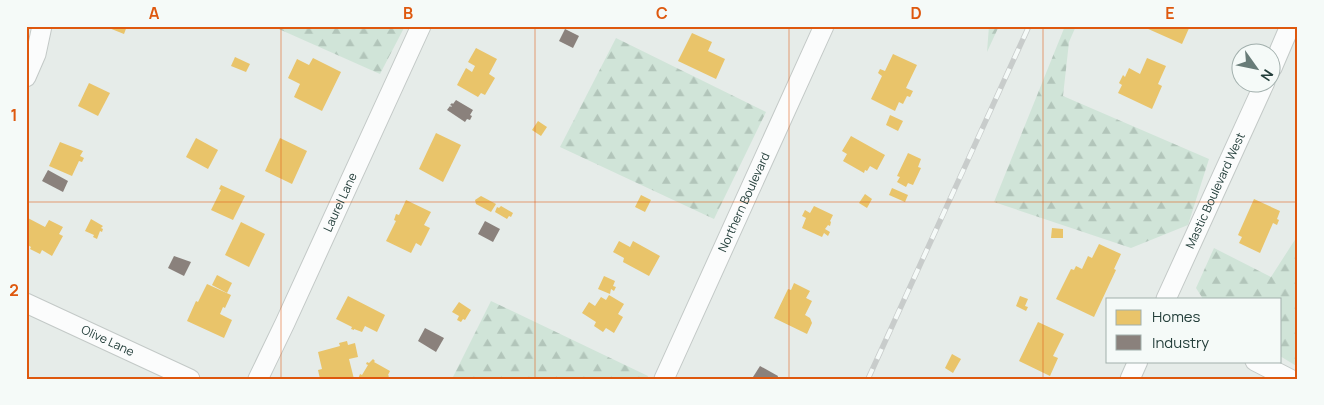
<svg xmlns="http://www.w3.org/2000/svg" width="1324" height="405" font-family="Manrope,sans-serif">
<defs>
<pattern id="forest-firs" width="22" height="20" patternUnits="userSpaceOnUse" patternTransform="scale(1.25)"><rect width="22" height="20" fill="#d0e4d8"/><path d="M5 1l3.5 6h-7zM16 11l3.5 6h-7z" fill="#b2c5ba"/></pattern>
</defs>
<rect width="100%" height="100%" fill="#e6ece9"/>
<g fill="url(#forest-firs)">
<polygon points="272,26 405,26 380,74"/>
<polygon points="989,26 999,26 987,52"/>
<polygon points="1065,26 1076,26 1069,42 1063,96 1209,159 1188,225 1131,248 994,202"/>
<polygon points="616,38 766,112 714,219 560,147"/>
<polygon points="1298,235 1298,367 1280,356 1280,299 1203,299 1196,288 1214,248 1271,277"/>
<polygon points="491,301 648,376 647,379 452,379"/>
</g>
<g fill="#e9c46a">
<polygon points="104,26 127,26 124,34"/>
<polygon points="1147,26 1190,26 1182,44 1146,28"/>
<polygon points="692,33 712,42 708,51 725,59 716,79 678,61"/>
<polygon points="476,48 497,59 489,74 495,78 485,95 481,93 478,97 457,85 466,68 472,72 475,66 468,62"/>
<polygon points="893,54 917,65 906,88 913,91 910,97 907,96 903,104 899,102 895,111 871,99 882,76 878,73 880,69 885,71"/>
<polygon points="235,57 250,64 246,72 231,66"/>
<polygon points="313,58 341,72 322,111 294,97 300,84 288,78 297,59 309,65"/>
<polygon points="1147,58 1166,66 1158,84 1162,86 1152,109 1118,93 1122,85 1119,83 1123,75 1125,77 1129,68 1140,74"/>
<polygon points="89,83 110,93 98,116 78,106"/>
<polygon points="890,115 903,121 898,131 886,125"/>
<polygon points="538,121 547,127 541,136 532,130"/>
<polygon points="436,133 461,145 443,182 419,169"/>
<polygon points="851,136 885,155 877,170 870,166 867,171 865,170 864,173 843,161 847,154 842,151"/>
<polygon points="196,138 218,150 208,169 186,157"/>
<polygon points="280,138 307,151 292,184 265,171"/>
<polygon points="60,142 83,151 80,156 84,158 82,162 79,161 72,176 49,166"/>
<polygon points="908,153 921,159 918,167 921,168 913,185 908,183 906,187 897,182 900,177 897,176"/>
<polygon points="221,185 245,196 233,220 211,210 221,190 219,189"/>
<polygon points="892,188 908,195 905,202 889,195"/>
<polygon points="865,194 872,199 867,208 859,203"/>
<polygon points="641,195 651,200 645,212 635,207"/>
<polygon points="481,196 496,204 491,212 476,204 475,200"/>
<polygon points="1254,199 1280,211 1277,219 1279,220 1277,225 1273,223 1260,253 1239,243 1242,237 1238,235"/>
<polygon points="406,200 431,212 424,225 430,228 421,246 416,243 411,253 386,241 396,221 394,220 396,214 399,215"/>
<polygon points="501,206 513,213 511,217 509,216 507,219 495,212 497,207 499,208"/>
<polygon points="814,206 833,215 830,221 831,222 830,226 828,225 825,229 830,232 828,236 824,233 822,237 802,228 806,218 802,216 805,210 810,213"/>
<polygon points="26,217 45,227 49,220 63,227 59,234 63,236 52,256 42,250 40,254 30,249 31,247 26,244"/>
<polygon points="91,219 103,226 101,228 103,229 102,232 100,231 97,239 93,237 94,235 85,231"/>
<polygon points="241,222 265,234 249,267 225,255"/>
<polygon points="1052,228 1063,229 1063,238 1051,238"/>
<polygon points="619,241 630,247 633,241 660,256 649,276 623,262 624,258 613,252"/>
<polygon points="1099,244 1121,254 1114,269 1116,270 1094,317 1056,299 1071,269 1074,270 1076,266 1082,269 1088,256 1092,258"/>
<polygon points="217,275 232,283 227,293 212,285"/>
<polygon points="604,276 615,281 613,286 616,287 614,291 611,289 610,294 598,289"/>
<polygon points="794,283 810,291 806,298 812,301 805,315 810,318 812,323 807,334 774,318 788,289 791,290"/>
<polygon points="207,284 231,295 225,308 223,307 220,314 232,320 224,338 187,321 196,301 198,302"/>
<polygon points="609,295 624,304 618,314 623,317 614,333 606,328 603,332 594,326 596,322 582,313 589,302 595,306 601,297 606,300"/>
<polygon points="348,296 385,315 377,332 365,326 362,332 354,329 354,330 351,329 352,327 336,319"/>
<polygon points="1020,296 1028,299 1025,306 1028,307 1026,311 1016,306"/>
<polygon points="459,302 471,310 465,320 463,319 461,322 457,320 459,316 452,312"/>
<polygon points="1038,322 1064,334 1053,356 1058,358 1050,376 1019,361"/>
<polygon points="347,341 348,345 355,343 358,357 349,359 354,379 320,379 318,370 322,369 318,352 340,346 339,343"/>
<polygon points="952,354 961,359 953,373 945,368"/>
<polygon points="373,359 375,361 374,362 390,371 388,375 389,376 387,379 358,379 360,374 362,375 368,365 366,364 367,362 369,363"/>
</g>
<g fill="#8a817c">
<polygon points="565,29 579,36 573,48 559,41"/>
<polygon points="456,100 473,110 470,115 472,116 470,120 467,119 465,122 447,110 450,106 451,107 452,106 450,105 452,103 453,104"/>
<polygon points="48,170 68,181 63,192 42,181"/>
<polygon points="485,221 500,229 493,242 478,234"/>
<polygon points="174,256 191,262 184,276 168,268"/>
<polygon points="425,328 444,338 436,352 418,341"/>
<polygon points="760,366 778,376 777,379 757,379 753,377"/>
</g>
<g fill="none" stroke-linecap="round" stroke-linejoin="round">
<g stroke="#c3c9c7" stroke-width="21">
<g id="minor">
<polyline points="1272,68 1290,26"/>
<polyline points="26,77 36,54 42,26"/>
<path id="s1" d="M1166 299 1265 82"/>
<path id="s2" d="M26 303 190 379"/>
<polyline points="1255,361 1290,379"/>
<path id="s3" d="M258 379 285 323 421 26"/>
<path id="s4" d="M664 379 824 26"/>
<polyline points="1130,379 1138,361"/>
</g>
</g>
<use href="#minor" stroke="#fbfcfc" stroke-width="19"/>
<g stroke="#c8cccb" stroke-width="5.5">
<polyline id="rail" points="868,379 1029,26"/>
</g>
<use href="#rail" stroke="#f5faf8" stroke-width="4" stroke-dasharray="11" stroke-linecap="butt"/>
</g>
<path fill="none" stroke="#de580e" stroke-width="1" stroke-opacity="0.55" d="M281 26V379M535 26V379M789 26V379M1043 26V379M26 202H1298"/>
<g text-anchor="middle" stroke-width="5" stroke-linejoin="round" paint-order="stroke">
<g font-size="12" fill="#243f3b" stroke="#f5faf8">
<text dy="4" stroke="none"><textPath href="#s1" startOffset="119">Mastic Boulevard West</textPath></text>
<text dy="4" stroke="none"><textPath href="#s4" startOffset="194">Northern Boulevard</textPath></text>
<text dy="4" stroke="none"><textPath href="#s3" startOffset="195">Laurel Lane</textPath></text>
<text dy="4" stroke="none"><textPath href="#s2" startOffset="90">Olive Lane</textPath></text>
</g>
</g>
<rect width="1324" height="405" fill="none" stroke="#f5faf8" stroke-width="55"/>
<rect x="1106" y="298" width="175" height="65" fill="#f5faf8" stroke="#a1afac"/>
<rect x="1116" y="310" width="25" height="15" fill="#e9c46a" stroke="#a1afac"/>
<text x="1152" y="322" font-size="15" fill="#243f3b">Homes</text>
<rect x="1116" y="335" width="25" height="15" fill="#8a817c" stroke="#a1afac"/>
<text x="1152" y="348" font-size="15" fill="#243f3b">Industry</text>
<g transform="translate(1256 68) rotate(123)"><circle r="24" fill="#f5faf8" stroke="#a1afac"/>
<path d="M0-4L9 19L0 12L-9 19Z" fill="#687c78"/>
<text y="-8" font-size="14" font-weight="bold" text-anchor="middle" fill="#243f3b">N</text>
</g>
<rect x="28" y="28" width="1268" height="350" fill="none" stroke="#de580e" stroke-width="2"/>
<g font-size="16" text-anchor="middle" font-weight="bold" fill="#de580e">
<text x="154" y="19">A</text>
<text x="408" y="19">B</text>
<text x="662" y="19">C</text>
<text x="916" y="19">D</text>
<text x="1170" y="19">E</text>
<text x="14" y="121">1</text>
<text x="14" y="296">2</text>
</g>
</svg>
